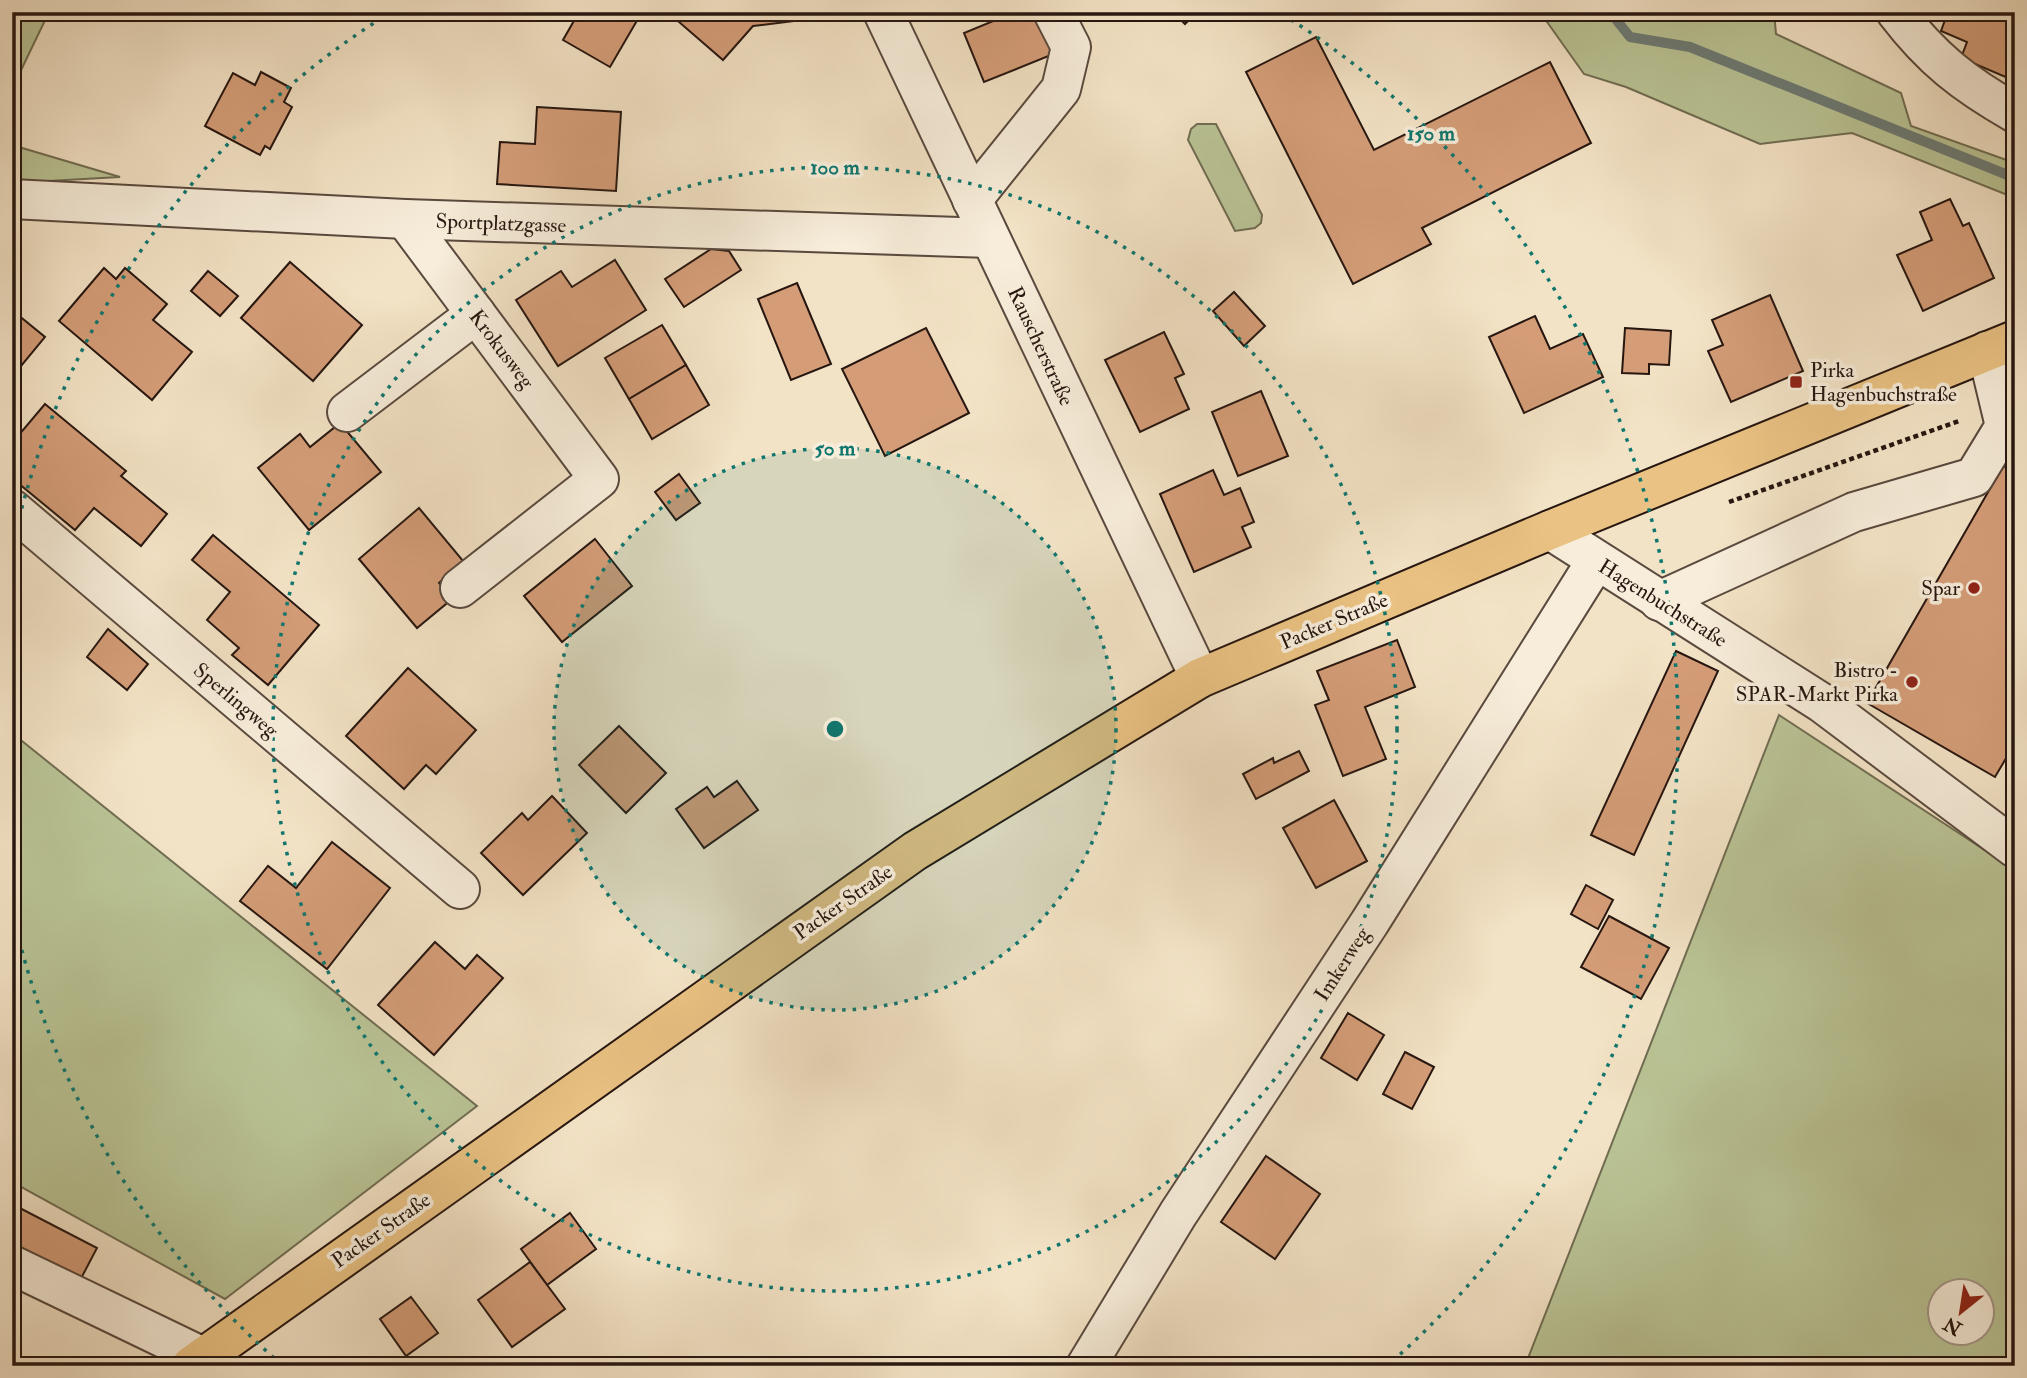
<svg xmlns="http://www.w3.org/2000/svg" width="2027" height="1378" font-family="'IM FELL Double Pica',serif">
<rect width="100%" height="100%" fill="#f3e3c6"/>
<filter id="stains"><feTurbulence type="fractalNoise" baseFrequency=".00286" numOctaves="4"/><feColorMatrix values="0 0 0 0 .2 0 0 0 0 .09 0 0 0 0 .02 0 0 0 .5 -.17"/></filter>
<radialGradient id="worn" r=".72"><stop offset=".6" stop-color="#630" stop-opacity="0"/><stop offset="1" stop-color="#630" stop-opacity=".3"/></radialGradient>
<g fill="#bac496" stroke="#706d53" stroke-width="2" fill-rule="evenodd">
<polygon points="12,12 49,12 12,89"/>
<polygon points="1540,12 1774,12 1776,34 1901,93 1911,126 2015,163 2015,198 1852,133 1760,144 1626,87 1584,74"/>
<polygon points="1197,124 1216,124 1262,215 1261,223 1255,228 1235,231 1231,223 1188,140 1191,129"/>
<polygon points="12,145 120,177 12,183"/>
<path d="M1779 715 2015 870V1366H1525ZM1940 1290H1982V1332H1940Z"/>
<polygon points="12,733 477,1106 225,1299 12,1182"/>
</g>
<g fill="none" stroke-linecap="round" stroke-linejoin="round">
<polyline stroke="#6c7b75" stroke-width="10" points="1610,12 1630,37 1690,47 2015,178"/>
</g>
<g fill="#d49d78" stroke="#261610" stroke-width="2">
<polygon points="579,12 642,12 610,67 563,40"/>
<polygon points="688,12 818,12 819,18 753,26 723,60 679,22"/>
<polygon points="1015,12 1040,12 1056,53 984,82 964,33"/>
<polygon points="1173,12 1197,12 1185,24"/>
<polygon points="1948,12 2003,12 2015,17 2015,81 1961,58 1967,42 1941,31"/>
<polygon points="1316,37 1374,150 1550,62 1591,143 1422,228 1431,244 1353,284 1246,72"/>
<polygon points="261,72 291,88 284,102 292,107 270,149 265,146 260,155 205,126 233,73 255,85"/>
<polygon points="537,107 621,112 616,191 497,184 500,142 535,144"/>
<polygon points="1950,199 1963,226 1969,223 1994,278 1923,311 1897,255 1932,240 1920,212"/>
<polygon points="711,249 729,251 741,270 684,307 665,279"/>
<polygon points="615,260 646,310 558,366 516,300 561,271 572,287"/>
<polygon points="290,262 362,325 313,381 241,318"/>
<polygon points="104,268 116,279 125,268 167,304 153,320 192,352 152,400 59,321"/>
<polygon points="208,271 238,296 220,316 191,291"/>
<polygon points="797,283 831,364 791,380 758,299"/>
<polygon points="1234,292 1265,326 1244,346 1213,311"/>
<polygon points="1770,295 1803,371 1731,402 1708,351 1723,345 1712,320"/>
<polygon points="12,310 45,337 12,377"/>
<polygon points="1535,316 1550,349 1583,334 1603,377 1524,413 1489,337"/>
<polygon points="662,325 686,365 629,399 605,358"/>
<polygon points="926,328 969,413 885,456 842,369"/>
<polygon points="1625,328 1671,331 1669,365 1649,364 1649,374 1622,373"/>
<polygon points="1164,332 1184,374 1175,378 1189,409 1140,432 1105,360"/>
<polygon points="686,365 709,405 652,439 629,399"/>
<polygon points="1261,391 1288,456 1238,476 1212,412"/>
<polygon points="45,404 126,471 121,476 167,514 141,546 94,508 75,530 12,478 12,443"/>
<polygon points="340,423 381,472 309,530 258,468 300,434 310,447"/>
<polygon points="2003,466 2015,473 2015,743 1995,777 1867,703"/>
<polygon points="1213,470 1224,495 1240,488 1254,522 1242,527 1251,547 1194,572 1160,494"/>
<polygon points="679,474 700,503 676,520 655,492"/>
<polygon points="419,508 464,562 439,583 452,599 417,628 359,559"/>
<polygon points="213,535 319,625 268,685 232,655 239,648 207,620 230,592 192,560"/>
<polygon points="595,539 632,586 562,642 524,596"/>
<polygon points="108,629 148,664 127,690 87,657"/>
<polygon points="1397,640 1415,687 1365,707 1386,759 1343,776 1315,705 1329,700 1317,671"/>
<polygon points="1676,651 1718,671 1634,855 1591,835"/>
<polygon points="408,668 476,730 436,774 426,765 404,789 346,736"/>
<polygon points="619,726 666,773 626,813 579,765"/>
<polygon points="1299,751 1309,771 1256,799 1243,774 1273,758 1274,763"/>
<polygon points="737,781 758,810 704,848 676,809 707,787 714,797"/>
<polygon points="552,796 587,833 523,895 481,853 522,813 528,820"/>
<polygon points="1334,800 1367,861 1316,888 1283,828"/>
<polygon points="332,842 390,888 327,969 240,901 268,866 296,888"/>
<polygon points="1586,885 1613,900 1598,929 1571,914"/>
<polygon points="1609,916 1669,948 1641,999 1581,967"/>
<polygon points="435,942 465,969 477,955 503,978 434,1055 378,1005"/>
<polygon points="1348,1013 1384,1035 1357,1080 1321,1058"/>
<polygon points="1405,1052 1434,1067 1412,1109 1383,1094"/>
<polygon points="1266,1156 1320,1194 1275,1259 1221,1222"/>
<polygon points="12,1204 97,1248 77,1286 12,1252"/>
<polygon points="570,1213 596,1249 547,1285 521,1249"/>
<polygon points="530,1262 565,1309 512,1347 478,1300"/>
<polygon points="411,1297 438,1333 406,1356 380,1319"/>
</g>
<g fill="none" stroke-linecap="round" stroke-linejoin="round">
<g stroke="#59493e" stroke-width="42">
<g id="minor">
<polyline points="883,12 1200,678"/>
<path d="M1896 12C1932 59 1964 84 2015 113"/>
<polyline points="12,199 405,219 990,238"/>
<polyline points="972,200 1061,89 1071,47 1053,12"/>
<polyline points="405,219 599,479 460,588"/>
<polyline points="347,412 476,314"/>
<polyline points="12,509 460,889"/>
<polyline points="1550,530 1822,703 2015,848"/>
<polyline points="1659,601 1854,512 1974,477 2005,426 1987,351"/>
<polyline points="12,1265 203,1357"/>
<polyline points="1086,1366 1178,1214 1370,922 1596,561"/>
</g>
</g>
<g stroke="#261610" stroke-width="42">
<polyline id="major" points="191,1366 915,851 1200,678 1550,530 2015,340"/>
</g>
<polyline stroke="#261610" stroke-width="4.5" stroke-dasharray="5 3.5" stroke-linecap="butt" points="1729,502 1959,421"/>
<use href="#minor" stroke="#f7edda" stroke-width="38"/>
<use href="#major" stroke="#eac283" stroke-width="38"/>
</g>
<circle cx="835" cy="729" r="281" fill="#0f766e" fill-opacity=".12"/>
<g fill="none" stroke="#0f766e" stroke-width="3.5" stroke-dasharray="3.5 7">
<circle cx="835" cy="729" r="281"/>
<circle cx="835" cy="729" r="562"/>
<path d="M282 1365A843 843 0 0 1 14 919M14 539A843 843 0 0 1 388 14M1282 14A843 843 0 0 1 1388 1365"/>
</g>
<g fill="#8f2418" stroke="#f7edda" stroke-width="2.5">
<rect x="1789" y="375" width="14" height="14" rx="3.5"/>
<circle cx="1974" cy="588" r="7"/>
<circle cx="1912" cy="682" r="7"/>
</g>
<g text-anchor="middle" stroke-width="7" stroke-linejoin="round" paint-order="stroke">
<g font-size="21" fill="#261610" stroke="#f7edda">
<text transform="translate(501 223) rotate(2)" y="7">Sportplatzgasse</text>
<text transform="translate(1041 346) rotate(65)" y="7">Rauscherstraße</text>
<text transform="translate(502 349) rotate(53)" y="7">Krokusweg</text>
<text transform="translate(1663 603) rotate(32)" y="7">Hagenbuchstraße</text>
<text transform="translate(1334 621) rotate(-23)" y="7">Packer Straße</text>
<text transform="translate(236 700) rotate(40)" y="7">Sperlingweg</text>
<text transform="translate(843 902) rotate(-35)" y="7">Packer Straße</text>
<text transform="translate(1342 964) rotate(-57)" y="7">Imkerweg</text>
<text transform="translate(381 1230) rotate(-35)" y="7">Packer Straße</text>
</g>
<g font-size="21" fill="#261610" stroke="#f7edda" text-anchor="end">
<text x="1810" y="377" text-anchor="start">Pirka<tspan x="1810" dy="24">Hagenbuchstraße</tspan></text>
<text x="1960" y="595">Spar</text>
<text x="1898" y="677">Bistro -<tspan x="1898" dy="24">SPAR-Markt Pirka</tspan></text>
</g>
</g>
<circle cx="835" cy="729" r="10" fill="#0f766e" stroke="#f7edda" stroke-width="3.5"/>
<g font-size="21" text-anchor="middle" font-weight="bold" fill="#0f766e" stroke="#f7edda" stroke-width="7" stroke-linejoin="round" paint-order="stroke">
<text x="1431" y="140">150 m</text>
<text x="835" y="174">100 m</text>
<text x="835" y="455">50 m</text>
</g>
<rect width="2027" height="1378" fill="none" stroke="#f3e3c6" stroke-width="42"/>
<rect x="14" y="14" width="1999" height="1350" fill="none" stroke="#261610" stroke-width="3.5"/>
<rect x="21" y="21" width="1985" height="1336" fill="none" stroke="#261610" stroke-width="2"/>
<g transform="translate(1961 1312) rotate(210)"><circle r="33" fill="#f7edda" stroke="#a39789" stroke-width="2"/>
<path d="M0-5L12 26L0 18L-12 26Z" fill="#8f2418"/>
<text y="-10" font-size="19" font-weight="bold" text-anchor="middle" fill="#261610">N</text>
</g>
<rect width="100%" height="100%" filter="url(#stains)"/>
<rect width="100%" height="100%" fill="url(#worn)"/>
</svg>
